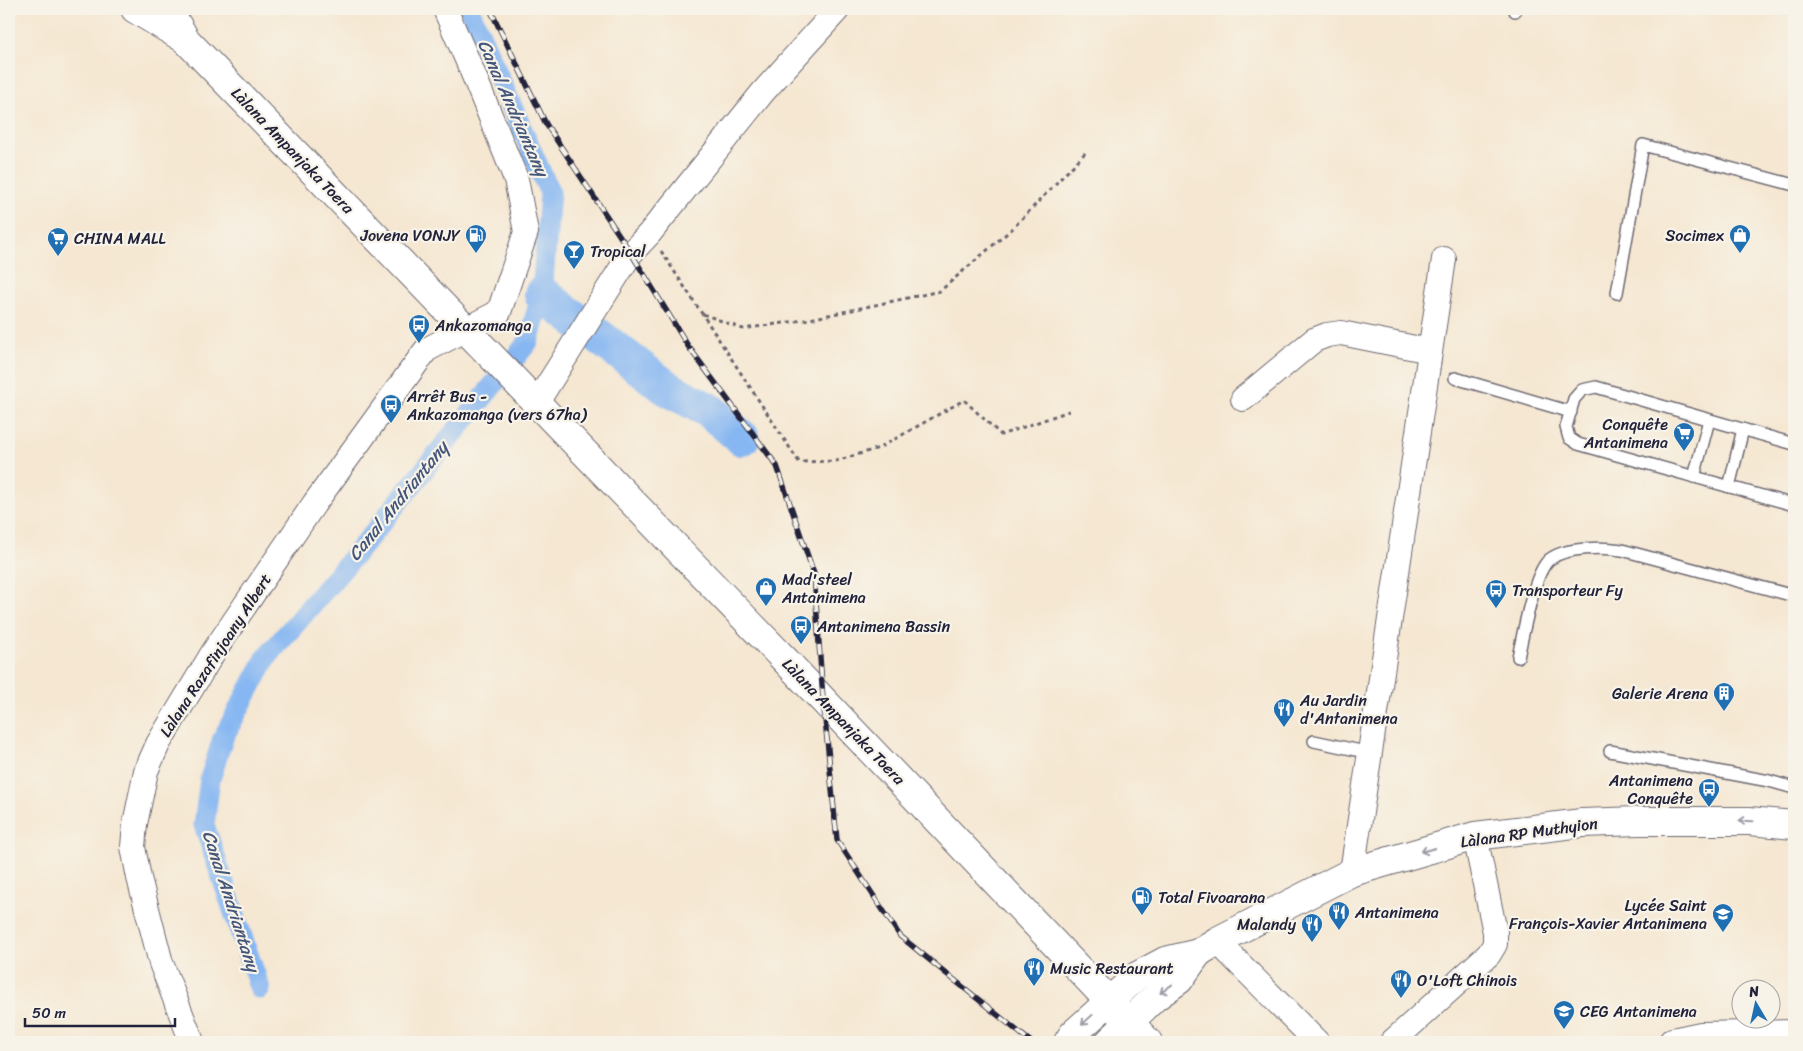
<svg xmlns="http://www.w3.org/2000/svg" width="1803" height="1051" font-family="Sriracha,sans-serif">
<rect width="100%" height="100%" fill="#f7f3e8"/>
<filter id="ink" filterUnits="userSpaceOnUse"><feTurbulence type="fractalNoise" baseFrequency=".02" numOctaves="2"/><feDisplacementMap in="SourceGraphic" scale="10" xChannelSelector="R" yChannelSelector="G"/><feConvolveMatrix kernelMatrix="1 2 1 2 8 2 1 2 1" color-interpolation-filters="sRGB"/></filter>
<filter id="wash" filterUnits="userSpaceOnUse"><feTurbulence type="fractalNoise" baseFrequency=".0096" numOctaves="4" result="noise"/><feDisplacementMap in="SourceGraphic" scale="20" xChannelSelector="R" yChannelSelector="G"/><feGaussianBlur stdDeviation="1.12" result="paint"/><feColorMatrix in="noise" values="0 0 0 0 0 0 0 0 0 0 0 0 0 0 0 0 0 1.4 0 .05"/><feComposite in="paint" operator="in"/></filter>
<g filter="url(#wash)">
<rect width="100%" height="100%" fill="#f5e7d1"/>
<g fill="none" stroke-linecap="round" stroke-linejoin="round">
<polyline stroke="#87b7f2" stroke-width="21" points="260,989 204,825 210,779 223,738 266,658 365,543 528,342 542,294 550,193 469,9"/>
<polyline stroke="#87b7f2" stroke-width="36" points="542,294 667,388 710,411 742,438"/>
</g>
</g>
<g filter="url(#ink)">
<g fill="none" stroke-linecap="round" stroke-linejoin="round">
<g stroke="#6c6770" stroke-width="14">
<g id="service">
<polyline points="1515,11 1515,9"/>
<polyline points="1617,293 1643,145 1794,185"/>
<polyline points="1455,378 1571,412"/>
<polyline points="1794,444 1596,387 1582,390 1574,399 1566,427 1569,438 1578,444 1794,505"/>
<polyline points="1694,477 1709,420"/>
<polyline points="1729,487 1743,429"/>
<path d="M1518 657C1523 636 1534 570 1550 559 1566 547 1603 547 1622 550L1794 596"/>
<polyline points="1314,741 1370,753"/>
<polyline points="1610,751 1769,781 1794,788"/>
</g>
</g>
<g stroke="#6c6770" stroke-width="26">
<g id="minor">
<polyline points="1243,399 1314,340 1327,335 1341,333 1430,351"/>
<polyline points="537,402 631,253 649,234 763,92 838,9"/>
<polyline points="1352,872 1444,259"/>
<polyline points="1217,941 1317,1042"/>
<polyline points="192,1042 161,963 139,878 133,847 135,824 146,771 158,744 214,651 314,504 426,350 499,312 526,232 516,179 472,71 445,9"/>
<polyline points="1392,1042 1489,954 1495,944 1495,932 1475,836"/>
</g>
</g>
<g stroke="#6c6770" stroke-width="30">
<g id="tertiary">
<polyline points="1068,1042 1073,1034 1137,976 1165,961 1198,953 1217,941 1352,872 1475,836 1582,823 1638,821 1749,821 1794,825"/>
<polyline points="1109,1042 1154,998 1179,980 1198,953"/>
</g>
</g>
<g stroke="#6c6770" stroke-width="30">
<g id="primary">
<polyline points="135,9 183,38"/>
<polyline points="168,9 186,40 785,660 1148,1042"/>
<polyline points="1673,1042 1701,1036 1794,1034"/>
</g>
</g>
<g stroke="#6c6770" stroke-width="3" stroke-dasharray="4 4" stroke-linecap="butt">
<polyline points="661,251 799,462 836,461 879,448 964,400 1001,435 1069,411"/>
<polyline points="703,314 743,329 810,319 940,291 1013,228 1087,151"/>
</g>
<use href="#service" stroke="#fff" stroke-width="11"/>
<use href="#minor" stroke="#fff" stroke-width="24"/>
<use href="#tertiary" stroke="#fff" stroke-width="28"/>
<use href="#primary" stroke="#fff" stroke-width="28"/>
<g stroke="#22223b" stroke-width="5.5">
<polyline id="rail" points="490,9 546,124 631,253 688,346 777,466 814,574 823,699 837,840 900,936 1031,1042"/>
</g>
<use href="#rail" stroke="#f7f3e8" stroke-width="4" stroke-dasharray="11" stroke-linecap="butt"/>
</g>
<defs><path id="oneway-shaft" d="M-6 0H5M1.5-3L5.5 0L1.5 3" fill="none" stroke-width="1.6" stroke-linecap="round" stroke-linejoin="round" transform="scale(1.25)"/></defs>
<g stroke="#9c9ca7">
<use href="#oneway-shaft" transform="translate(1746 821) rotate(-178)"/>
<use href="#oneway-shaft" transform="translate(1428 850) rotate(164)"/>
<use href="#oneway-shaft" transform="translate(1166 989) rotate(144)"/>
<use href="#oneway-shaft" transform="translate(1087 1020) rotate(137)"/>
</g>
</g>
<defs>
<g id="fuel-pin" transform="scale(1.125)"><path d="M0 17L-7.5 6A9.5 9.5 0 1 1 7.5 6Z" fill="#1f6fb2" stroke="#f7f3e8"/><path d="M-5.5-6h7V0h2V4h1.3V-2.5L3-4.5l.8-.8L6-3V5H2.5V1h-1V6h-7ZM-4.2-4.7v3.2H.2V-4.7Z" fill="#fff"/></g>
<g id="shop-pin" transform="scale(1.125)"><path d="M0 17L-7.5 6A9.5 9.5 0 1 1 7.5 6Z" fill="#1f6fb2" stroke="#f7f3e8"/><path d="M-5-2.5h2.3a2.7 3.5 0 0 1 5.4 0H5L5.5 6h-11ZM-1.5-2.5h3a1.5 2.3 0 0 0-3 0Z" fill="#fff"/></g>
<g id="supermarket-pin" transform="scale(1.125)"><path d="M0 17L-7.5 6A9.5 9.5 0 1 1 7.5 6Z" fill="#1f6fb2" stroke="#f7f3e8"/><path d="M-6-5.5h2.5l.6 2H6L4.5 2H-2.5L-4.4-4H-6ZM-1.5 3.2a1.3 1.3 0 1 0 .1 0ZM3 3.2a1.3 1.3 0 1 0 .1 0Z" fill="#fff"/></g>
<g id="bar-pin" transform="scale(1.125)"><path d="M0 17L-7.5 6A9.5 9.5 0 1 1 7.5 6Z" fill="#1f6fb2" stroke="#f7f3e8"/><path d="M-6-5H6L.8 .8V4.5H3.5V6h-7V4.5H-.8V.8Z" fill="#fff"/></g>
<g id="bus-pin" transform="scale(1.125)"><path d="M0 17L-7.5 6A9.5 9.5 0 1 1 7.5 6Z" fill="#1f6fb2" stroke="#f7f3e8"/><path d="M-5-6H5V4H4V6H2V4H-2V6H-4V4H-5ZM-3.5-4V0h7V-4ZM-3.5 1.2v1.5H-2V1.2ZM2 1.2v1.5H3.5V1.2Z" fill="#fff"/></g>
<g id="building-pin" transform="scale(1.125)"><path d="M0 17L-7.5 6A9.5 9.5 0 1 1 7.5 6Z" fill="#1f6fb2" stroke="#f7f3e8"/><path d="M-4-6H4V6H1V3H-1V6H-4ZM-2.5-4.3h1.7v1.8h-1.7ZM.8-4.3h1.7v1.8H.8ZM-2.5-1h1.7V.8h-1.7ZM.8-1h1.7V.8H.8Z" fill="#fff"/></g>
<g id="restaurant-pin" transform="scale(1.125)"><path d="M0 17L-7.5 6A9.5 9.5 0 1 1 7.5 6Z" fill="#1f6fb2" stroke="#f7f3e8"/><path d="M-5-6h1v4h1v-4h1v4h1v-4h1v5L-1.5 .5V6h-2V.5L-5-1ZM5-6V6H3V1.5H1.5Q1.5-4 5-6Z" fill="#fff"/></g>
<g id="school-pin" transform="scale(1.125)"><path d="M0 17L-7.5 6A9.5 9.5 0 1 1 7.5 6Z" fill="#1f6fb2" stroke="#f7f3e8"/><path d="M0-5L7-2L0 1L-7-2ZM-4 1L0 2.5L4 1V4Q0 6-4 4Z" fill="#fff"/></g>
</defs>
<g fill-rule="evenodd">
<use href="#fuel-pin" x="476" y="235"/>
<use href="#shop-pin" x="1740" y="235"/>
<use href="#supermarket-pin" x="58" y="238"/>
<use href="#bar-pin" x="574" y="251"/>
<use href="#bus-pin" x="419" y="325"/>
<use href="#bus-pin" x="391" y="405"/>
<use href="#supermarket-pin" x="1684" y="433"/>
<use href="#shop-pin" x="766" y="588"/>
<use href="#bus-pin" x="1496" y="590"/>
<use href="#bus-pin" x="801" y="626"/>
<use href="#building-pin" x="1724" y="693"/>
<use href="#restaurant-pin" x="1284" y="709"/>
<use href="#bus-pin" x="1709" y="789"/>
<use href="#fuel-pin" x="1142" y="897"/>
<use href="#restaurant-pin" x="1339" y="912"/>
<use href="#school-pin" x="1723" y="914"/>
<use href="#restaurant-pin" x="1312" y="924"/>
<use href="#restaurant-pin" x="1034" y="968"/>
<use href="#restaurant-pin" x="1401" y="980"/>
<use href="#school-pin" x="1564" y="1011"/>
</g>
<g text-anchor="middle" stroke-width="4.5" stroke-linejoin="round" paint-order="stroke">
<g font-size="16" fill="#22223b" stroke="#f7f3e8">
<text transform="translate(293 150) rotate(46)" y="6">Làlana Ampanjaka Toera</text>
<text transform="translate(215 655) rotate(-57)" y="6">Làlana Razafinjoany Albert</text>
<text transform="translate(844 721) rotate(46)" y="6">Làlana Ampanjaka Toera</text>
<text transform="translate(1529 832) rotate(-8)" y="6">Làlana RP Muthyion</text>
</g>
<g font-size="16" fill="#22223b" stroke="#f7f3e8" text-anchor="start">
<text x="460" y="241" text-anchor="end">Jovena VONJY</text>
<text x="1724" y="241" text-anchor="end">Socimex</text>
<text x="74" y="244">CHINA MALL</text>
<text x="590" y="257">Tropical</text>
<text x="435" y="331">Ankazomanga</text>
<text x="407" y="402">Arrêt Bus -<tspan x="407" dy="18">Ankazomanga (vers 67ha)</tspan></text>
<text x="1668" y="430" text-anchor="end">Conquête<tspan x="1668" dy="18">Antanimena</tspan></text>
<text x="782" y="585">Mad'steel<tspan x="782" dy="18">Antanimena</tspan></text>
<text x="1512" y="596">Transporteur Fy</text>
<text x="817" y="632">Antanimena Bassin</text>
<text x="1708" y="699" text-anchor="end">Galerie Arena</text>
<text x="1300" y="706">Au Jardin<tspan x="1300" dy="18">d'Antanimena</tspan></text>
<text x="1693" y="786" text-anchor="end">Antanimena<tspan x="1693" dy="18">Conquête</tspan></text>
<text x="1158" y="903">Total Fivoarana</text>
<text x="1707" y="911" text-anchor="end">Lycée Saint<tspan x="1707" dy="18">François-Xavier Antanimena</tspan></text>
<text x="1355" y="918">Antanimena</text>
<text x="1296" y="930" text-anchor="end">Malandy</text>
<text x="1050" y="974">Music Restaurant</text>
<text x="1417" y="986">O'Loft Chinois</text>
<text x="1580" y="1017">CEG Antanimena</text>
</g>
<g font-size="18" font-style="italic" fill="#45567b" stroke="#f7f3e8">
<text transform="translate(513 108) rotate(66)" y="6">Canal Andriantany</text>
<text transform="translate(398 501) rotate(-51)" y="6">Canal Andriantany</text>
<text transform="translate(231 901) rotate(72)" y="6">Canal Andriantany</text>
</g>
</g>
<rect width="1803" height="1051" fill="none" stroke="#f7f3e8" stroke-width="30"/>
<g transform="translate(1756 1004) rotate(351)"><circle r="24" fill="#f7f3e8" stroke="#a29fa3"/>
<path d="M0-4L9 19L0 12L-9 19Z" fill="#1f6fb2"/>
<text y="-8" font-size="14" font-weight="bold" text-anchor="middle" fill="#22223b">N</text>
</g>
<path d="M25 1018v8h150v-8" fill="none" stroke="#22223b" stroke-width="2.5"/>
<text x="32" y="1018" font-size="15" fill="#22223b" stroke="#f7f3e8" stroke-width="4" paint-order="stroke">50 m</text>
</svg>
